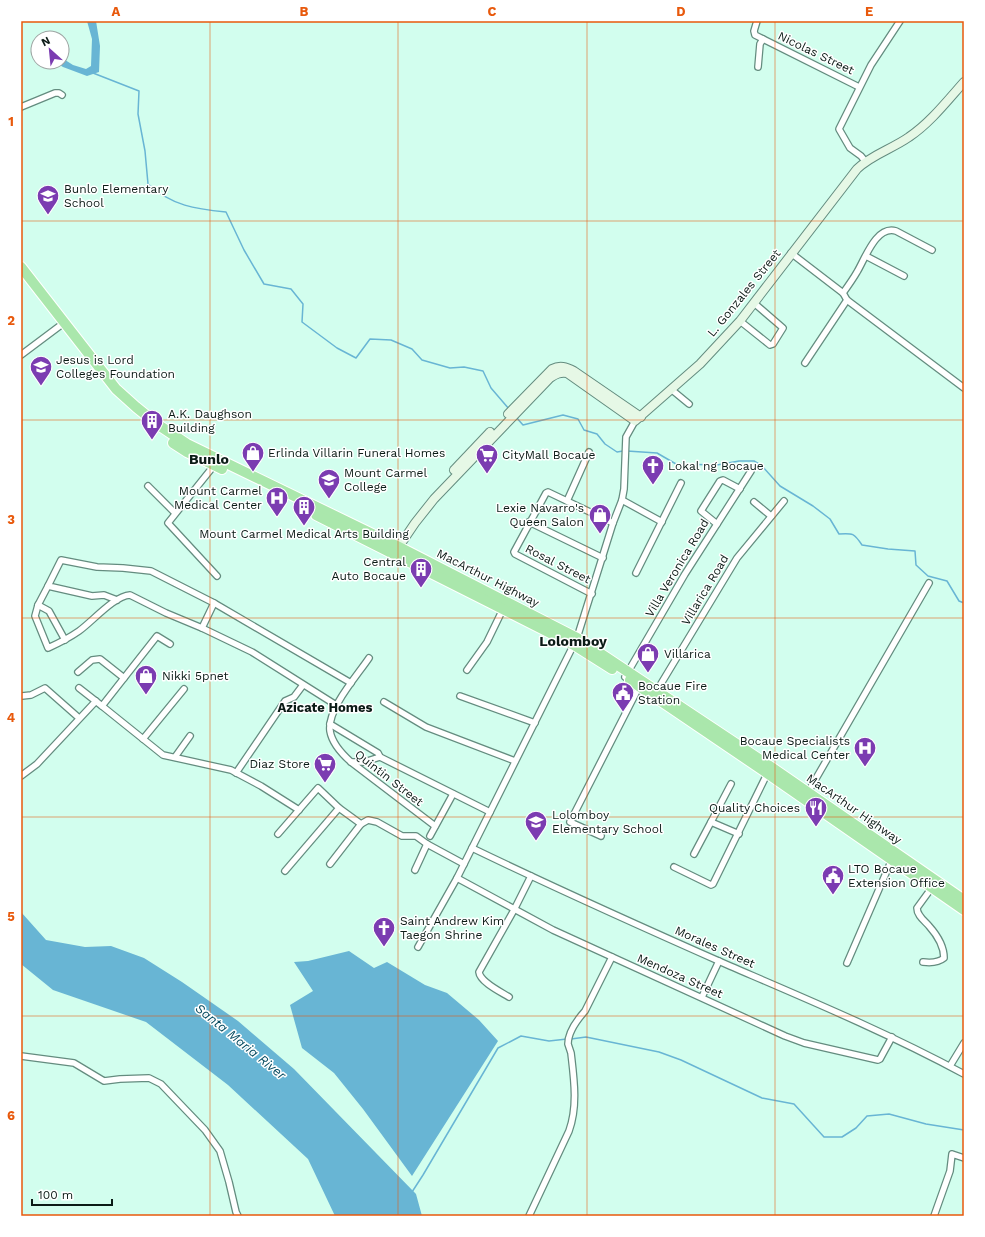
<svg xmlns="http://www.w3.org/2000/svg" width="985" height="1237" font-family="'Work Sans',sans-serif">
<rect width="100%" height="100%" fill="#d2feee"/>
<g fill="#68b5d4">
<polygon points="87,21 96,21 100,46 99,72 87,76 63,67 55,62 62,62 62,58 73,65 86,69 91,66 92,39"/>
<polygon points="21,912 46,940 85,947 111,946 144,958 182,982 238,1021 294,1069 416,1194 422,1216 335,1216 308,1159 228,1085 146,1022 53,990 21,964"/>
<polygon points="349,951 374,968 387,962 425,985 447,993 479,1020 498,1041 412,1176 363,1109 334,1073 302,1048 290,1005 313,991 294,962 308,961"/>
</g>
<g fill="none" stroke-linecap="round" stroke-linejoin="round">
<g stroke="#68b5d4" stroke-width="1.5">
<path d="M93 73 139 91 138 114 145 151 148 184C172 206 196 209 226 212L244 250 264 284 291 289 303 304 302 322 337 348 356 358 370 339 391 340 412 349 422 360 450 368 464 367 483 371 491 388 509 409"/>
<polyline points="516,417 523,425 563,415 578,419 584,430 597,434 605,444 617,452 623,451"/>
<path d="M627 451 657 453 676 464 717 465 739 461H754L762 466 780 486 813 506 830 519 839 534C853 533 854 533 862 545L888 549 915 551 916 565 928 576 947 581 959 601 964 603"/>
<polyline points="571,1039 586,1037 659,1052 681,1060 762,1098 794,1104 824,1137 842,1137 856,1128 867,1116 889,1114 926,1124 964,1130"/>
<polyline points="412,1192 423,1175 498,1048 521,1036 549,1041 567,1039"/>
</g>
<g stroke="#648c7f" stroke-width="8">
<g id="street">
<polyline points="757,21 754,31 755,35 859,87"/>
<polyline points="758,67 760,44 763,39"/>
<polyline points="21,107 55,93 59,93 62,95"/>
<polyline points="865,161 861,156 850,148 839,129 871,65 900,21"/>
<polyline points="791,253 843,293 847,300 964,388"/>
<polyline points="866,256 904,276"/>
<path d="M843 293C848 286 853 279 857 272 865 259 876 225 896 231L932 250"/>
<polyline points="740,321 770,345 773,344 783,328 754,303"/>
<polyline points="21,355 65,322"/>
<polyline points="805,363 847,300"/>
<polyline points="672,390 689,404"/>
<polyline points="216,463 168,523 217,576"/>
<polyline points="148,486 175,513"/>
<polyline points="622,500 662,522"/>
<polyline points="567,501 589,452"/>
<polyline points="754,502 771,516"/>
<polyline points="529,522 603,558"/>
<polyline points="717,524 701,511 720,481 723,480 740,489"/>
<polyline points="636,573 681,483"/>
<path d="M48 586 38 605 35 616 48 648C59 643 69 638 79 631 93 621 114 596 130 595L166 613 202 628 252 652 336 705"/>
<polyline points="592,594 515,554 514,552 546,493 548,492 613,523"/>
<polyline points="117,600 104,595 92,596 48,586 61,560 97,567 123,568 151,571 214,603 351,683"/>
<polyline points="38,605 49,611 65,640"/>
<polyline points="202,628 214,603"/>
<polyline points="170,644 157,636 102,706 163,755 231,770 261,786 299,810"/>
<path d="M369 658C357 676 327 709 330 731 332 743 342 754 351 762L435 826"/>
<polyline points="467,670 487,642 503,609"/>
<polyline points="78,672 92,660 100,659 124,678"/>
<polyline points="625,677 685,574 751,471"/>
<polyline points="79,688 102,706"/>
<polyline points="656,692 737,558 784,501"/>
<polyline points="22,696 31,695 45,688 79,718"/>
<polyline points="460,696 535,723"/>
<polyline points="384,702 426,727 515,761"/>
<polyline points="330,724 378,753 380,757 490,812"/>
<polyline points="143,739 184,689"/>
<polyline points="175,757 190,736"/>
<polyline points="351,762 364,762 380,757"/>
<polyline points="236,773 285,701 294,697 303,685"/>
<polyline points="21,776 37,764 96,701"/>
<polyline points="731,784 711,822 739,834"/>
<polyline points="807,794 929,583"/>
<polyline points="278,834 318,788 339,808 361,824 368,820 377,822 402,836 416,836 427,844 464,864"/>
<polyline points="430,836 453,794"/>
<polyline points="601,836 570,822 639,687"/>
<path d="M472 848C557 889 644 928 730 966 809 1000 888 1033 964 1074"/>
<polyline points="694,854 711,822"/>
<polyline points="330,864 361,824"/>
<polyline points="674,867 711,885 713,884 768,772"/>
<polyline points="415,870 427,844"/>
<polyline points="285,871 339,808"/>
<polyline points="457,878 553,930 785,1036 804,1043 878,1060 880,1059 892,1037"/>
<polyline points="418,947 457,878 577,638 613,523 622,500 624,489 626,437 635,421"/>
<path d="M923 962C931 963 938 963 944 958 944 946 937 935 929 926 925 921 917 916 917 908L933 886"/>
<polyline points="847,963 889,866 893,860"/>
<path d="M509 997C501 992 480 982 479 972L514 910 531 876"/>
<polyline points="702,997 719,961"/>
<polyline points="21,1056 74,1063 104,1081 120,1079 149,1078 161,1084 205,1130 220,1151 229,1182 236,1212 238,1216"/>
<polyline points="950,1066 964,1043"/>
<path d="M529 1216 569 1131C578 1106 574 1079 571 1053 570 1050 569 1047 568 1044 568 1032 577 1020 585 1011L612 957"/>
<polyline points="934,1216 950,1171 952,1154 964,1158"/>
</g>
</g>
<g stroke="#648c7f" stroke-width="10">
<g id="secondary">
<path d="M508 414 552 369C560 365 566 367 574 371L641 417"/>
<polyline points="454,470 490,432"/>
<path d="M396 551 415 523 434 499 550 378C556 374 560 372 567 373L635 421 700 364 740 321 857 169C871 155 892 149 909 137 930 123 947 101 964 82"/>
</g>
</g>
<g stroke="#fff" stroke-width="12">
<g id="highway">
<polyline points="21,267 116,389 136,407 157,424 187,444 399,547 577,638 771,767 964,900"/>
<polyline points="173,443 187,452 222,469"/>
<polyline points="316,515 574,645 612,669"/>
<polyline points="630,680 767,773 964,910"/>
</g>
</g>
<use href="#street" stroke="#fff" stroke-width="5.5"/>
<use href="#secondary" stroke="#e6f8e6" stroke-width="8"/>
<use href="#highway" stroke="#aae7ac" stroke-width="10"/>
</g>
<path fill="none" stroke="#e8590c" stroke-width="1" stroke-opacity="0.55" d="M210 21V1216M398 21V1216M587 21V1216M775 21V1216M21 221H964M21 420H964M21 618H964M21 817H964M21 1016H964"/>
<defs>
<g id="school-pin" transform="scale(1.15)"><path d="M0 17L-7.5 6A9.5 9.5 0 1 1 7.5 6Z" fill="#7b3cb1" stroke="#fff"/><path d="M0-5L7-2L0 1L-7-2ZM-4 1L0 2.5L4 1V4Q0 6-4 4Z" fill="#fff"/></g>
<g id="university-pin" transform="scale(1.15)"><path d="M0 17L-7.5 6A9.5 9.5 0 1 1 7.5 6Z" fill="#7b3cb1" stroke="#fff"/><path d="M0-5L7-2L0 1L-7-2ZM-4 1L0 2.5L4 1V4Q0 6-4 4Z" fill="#fff"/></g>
<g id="building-pin" transform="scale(1.15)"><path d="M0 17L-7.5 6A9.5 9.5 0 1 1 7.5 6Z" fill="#7b3cb1" stroke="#fff"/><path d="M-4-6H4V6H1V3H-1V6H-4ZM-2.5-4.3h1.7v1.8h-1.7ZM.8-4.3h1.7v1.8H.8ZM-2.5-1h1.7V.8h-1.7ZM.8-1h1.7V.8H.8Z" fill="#fff"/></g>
<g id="shop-pin" transform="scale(1.15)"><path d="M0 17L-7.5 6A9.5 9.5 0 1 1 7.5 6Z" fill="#7b3cb1" stroke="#fff"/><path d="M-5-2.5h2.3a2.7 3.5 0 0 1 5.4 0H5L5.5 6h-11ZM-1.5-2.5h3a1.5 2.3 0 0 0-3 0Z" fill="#fff"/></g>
<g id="supermarket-pin" transform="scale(1.15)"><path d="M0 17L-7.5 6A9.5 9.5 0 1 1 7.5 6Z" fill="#7b3cb1" stroke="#fff"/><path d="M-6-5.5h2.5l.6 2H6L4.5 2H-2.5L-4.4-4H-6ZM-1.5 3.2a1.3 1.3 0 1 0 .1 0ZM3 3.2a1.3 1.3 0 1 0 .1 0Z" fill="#fff"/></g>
<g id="church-pin" transform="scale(1.15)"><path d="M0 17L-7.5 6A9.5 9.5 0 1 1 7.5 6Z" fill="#7b3cb1" stroke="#fff"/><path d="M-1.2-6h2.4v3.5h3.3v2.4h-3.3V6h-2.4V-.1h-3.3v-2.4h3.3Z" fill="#fff"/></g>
<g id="hospital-pin" transform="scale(1.15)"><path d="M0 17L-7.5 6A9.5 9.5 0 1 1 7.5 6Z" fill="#7b3cb1" stroke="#fff"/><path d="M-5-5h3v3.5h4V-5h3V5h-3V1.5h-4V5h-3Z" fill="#fff"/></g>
<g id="civic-pin" transform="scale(1.15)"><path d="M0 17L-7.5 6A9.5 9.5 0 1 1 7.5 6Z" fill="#7b3cb1" stroke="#fff"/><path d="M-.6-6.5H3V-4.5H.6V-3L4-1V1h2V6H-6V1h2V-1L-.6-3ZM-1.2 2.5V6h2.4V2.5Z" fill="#fff"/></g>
<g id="restaurant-pin" transform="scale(1.15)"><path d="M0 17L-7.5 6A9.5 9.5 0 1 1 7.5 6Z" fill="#7b3cb1" stroke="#fff"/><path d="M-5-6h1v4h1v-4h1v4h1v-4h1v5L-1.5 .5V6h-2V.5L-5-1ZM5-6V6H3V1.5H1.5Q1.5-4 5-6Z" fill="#fff"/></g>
</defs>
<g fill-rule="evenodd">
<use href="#school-pin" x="48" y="196"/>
<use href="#university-pin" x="41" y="367"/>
<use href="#building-pin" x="152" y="421"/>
<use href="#shop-pin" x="253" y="453"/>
<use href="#supermarket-pin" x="487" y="455"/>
<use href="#church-pin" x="653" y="466"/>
<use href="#university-pin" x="329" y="480"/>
<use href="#hospital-pin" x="277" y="498"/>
<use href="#building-pin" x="304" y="507"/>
<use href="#shop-pin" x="600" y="515"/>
<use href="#building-pin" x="421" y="569"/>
<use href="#shop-pin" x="648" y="654"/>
<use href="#shop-pin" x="146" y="676"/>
<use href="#civic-pin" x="623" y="693"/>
<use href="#hospital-pin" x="865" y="748"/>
<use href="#supermarket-pin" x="325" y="764"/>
<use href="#restaurant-pin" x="816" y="808"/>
<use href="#school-pin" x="536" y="822"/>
<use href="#civic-pin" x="833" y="876"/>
<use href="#church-pin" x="384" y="928"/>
</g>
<g text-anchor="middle" stroke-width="3" stroke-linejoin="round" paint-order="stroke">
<g font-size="12" fill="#0b1b16" stroke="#fff">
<text transform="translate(816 53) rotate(26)" y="4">Nicolas Street</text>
<text transform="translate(744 293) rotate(-51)" y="4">L. Gonzales Street</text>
<text transform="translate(558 564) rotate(27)" y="4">Rosal Street</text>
<text transform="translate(677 568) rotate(-59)" y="4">Villa Veronica Road</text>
<text transform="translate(488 578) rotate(27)" y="4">MacArthur Highway</text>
<text transform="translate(705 590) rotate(-59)" y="4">Villarica Road</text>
<text transform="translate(389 778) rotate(38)" y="4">Quintin Street</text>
<text transform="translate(854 809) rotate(35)" y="4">MacArthur Highway</text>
<text transform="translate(715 947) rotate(24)" y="4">Morales Street</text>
<text transform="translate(680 976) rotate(24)" y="4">Mendoza Street</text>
</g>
<g font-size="12" fill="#0b1b16" stroke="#fff" text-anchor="start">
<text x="64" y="193">Bunlo Elementary<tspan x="64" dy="14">School</tspan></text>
<text x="56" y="364">Jesus is Lord<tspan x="56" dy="14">Colleges Foundation</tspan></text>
<text x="168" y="418">A.K. Daughson<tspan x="168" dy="14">Building</tspan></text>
<text x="268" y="457">Erlinda Villarin Funeral Homes</text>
<text x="502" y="459">CityMall Bocaue</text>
<text x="668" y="470">Lokal ng Bocaue</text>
<text x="344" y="477">Mount Carmel<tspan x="344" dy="14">College</tspan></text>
<text x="262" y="495" text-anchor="end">Mount Carmel<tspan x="262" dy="14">Medical Center</tspan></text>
<text x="584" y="512" text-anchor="end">Lexie Navarro's<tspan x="584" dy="14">Queen Salon</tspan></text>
<text x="304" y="538" text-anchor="middle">Mount Carmel Medical Arts Building</text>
<text x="406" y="566" text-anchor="end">Central<tspan x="406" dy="14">Auto Bocaue</tspan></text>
<text x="664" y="658">Villarica</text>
<text x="162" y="680">Nikki 5pnet</text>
<text x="638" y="690">Bocaue Fire<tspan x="638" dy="14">Station</tspan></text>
<text x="850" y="745" text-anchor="end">Bocaue Specialists<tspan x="850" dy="14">Medical Center</tspan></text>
<text x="310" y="768" text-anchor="end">Diaz Store</text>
<text x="800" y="812" text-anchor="end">Quality Choices</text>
<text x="552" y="819">Lolomboy<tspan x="552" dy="14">Elementary School</tspan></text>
<text x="848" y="873">LTO Bocaue<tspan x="848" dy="14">Extension Office</tspan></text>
<text x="400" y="925">Saint Andrew Kim<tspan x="400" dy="14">Taegon Shrine</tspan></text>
</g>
<g font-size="13" font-weight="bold" fill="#0b1b16" stroke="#fff">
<text x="325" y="712">Azicate Homes</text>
</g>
<g font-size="13" font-style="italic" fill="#074c61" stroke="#fff">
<text transform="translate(241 1041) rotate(39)" y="5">Santa Maria River</text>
</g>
<g font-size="14" font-weight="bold" fill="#0b1b16" stroke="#fff">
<text x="209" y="464">Bunlo</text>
<text x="573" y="646">Lolomboy</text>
</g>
</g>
<rect width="985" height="1237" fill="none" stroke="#ffffff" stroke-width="44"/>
<g transform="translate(50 50) rotate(333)"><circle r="19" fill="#ffffff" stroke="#9da4a2"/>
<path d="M0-3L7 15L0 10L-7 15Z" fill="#7b3cb1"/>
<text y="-6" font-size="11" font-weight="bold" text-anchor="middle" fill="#0b1b16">N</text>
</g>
<path d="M32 1199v6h80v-6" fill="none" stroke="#0b1b16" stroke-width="2"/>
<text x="38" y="1199" font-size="12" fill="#0b1b16" stroke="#ffffff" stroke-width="3" paint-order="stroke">100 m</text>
<rect x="22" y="22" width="941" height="1193" fill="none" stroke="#e8590c" stroke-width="1.5"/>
<g font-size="13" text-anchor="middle" font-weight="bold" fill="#e8590c">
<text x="116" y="16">A</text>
<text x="304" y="16">B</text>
<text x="492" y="16">C</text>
<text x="681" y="16">D</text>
<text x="869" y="16">E</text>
<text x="11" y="126">1</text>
<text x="11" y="325">2</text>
<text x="11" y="524">3</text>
<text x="11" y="722">4</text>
<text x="11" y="921">5</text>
<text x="11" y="1120">6</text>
</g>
</svg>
